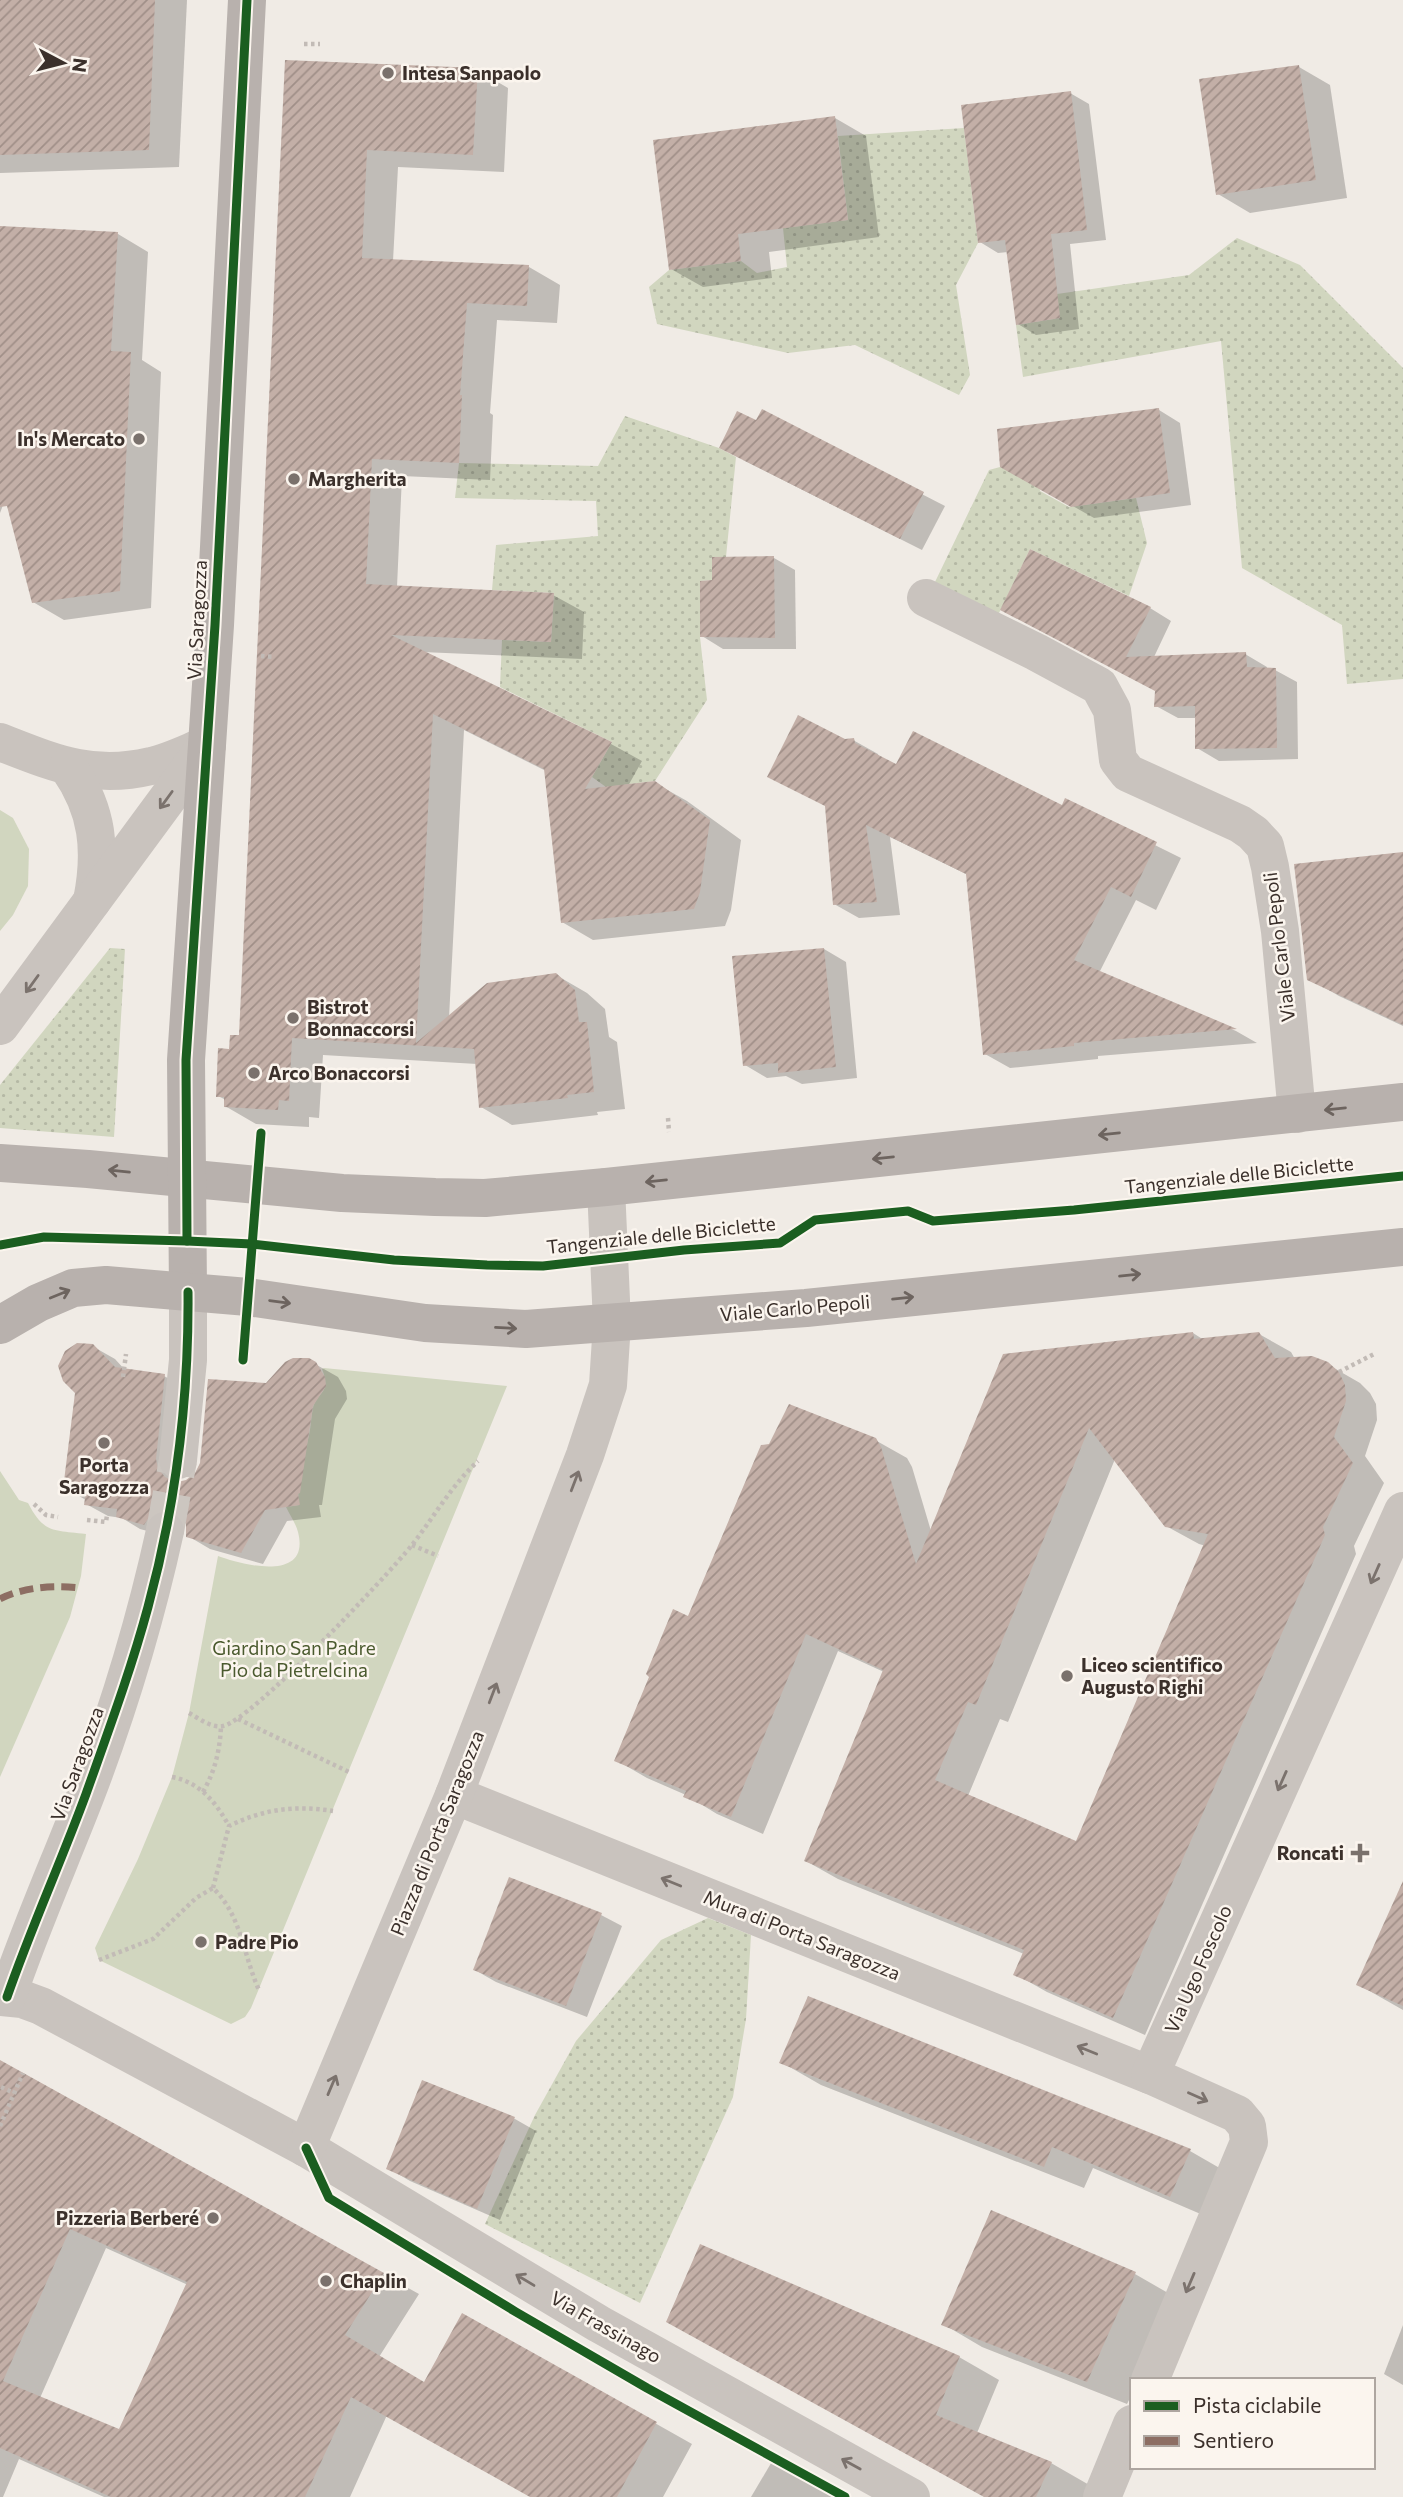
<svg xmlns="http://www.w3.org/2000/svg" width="1403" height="2497" font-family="Commissioner,sans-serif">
<defs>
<pattern id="grass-dots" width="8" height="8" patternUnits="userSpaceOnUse" patternTransform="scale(1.75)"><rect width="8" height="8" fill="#d1d6bf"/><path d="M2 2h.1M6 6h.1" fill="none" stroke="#b4b8a4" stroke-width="1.8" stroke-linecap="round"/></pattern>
<pattern id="building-hatch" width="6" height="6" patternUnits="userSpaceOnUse" patternTransform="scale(1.75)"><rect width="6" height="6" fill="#c3afa7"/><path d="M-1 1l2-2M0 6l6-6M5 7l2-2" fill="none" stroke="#a08f88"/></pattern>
</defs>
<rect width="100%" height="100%" fill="#f0ebe5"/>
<g fill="url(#grass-dots)">
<polygon points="964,128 978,243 956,285 970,375 959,395 855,345 788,353 657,324 649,287 669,270 741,261 757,273 787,267 783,228 848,220 838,136"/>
<polygon points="1237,238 1300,265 1403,368 1403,679 1347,684 1342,625 1242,568 1221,341 1023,377 1016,325 1060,318 1057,294 1189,275"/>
<polygon points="625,416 719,448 736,457 726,557 713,557 712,580 700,581 700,637 707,700 655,781 606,787 592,777 612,742 500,687 502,640 551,642 554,593 492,590 496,545 598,536 596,501 455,498 459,463 598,466"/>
<polygon points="1000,467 1037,471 1040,491 1069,507 1136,498 1147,543 1129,596 1030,549 998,615 935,582 989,470"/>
<polygon points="110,948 125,949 114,1137 0,1128 0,1085"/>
<polygon points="708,1918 751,1935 746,2019 733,2097 640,2303 485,2224 535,2115 576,2041 661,1940"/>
</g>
<g fill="#d1d6bf">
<polygon points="0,810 13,818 29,849 28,886 13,915 0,931"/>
<path d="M324 1368 507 1386 251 2008 245 2017 231 2024 99 1960 95 1948 138 1859 172 1777 189 1713 218 1556C242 1565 311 1583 298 1532 296 1524 290 1515 286 1507L299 1505C296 1480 304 1459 309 1435 311 1426 311 1417 313 1408 317 1391 332 1394 322 1369Z"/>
<path d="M0 1471 19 1500 28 1503C44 1534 54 1530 86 1534L81 1576 70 1617 0 1777Z"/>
</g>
<g fill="#0003" fill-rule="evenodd">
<polygon points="0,0 187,0 179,167 0,173"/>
<polygon points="287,62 477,70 508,88 504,172 398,167 393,261 529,267 560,285 557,323 497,320 490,413 493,415 490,480 402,476 397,587 553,595 584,612 582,659 422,652 611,744 642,761 628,786 655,783 687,801 741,840 731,910 725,926 593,940 562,922 546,771 464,730 449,1018 556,975 587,993 605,1009 609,1037 617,1042 625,1109 597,1112 598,1115 512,1125 481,1107 477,1064 323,1055 319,1118 309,1117 309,1127 256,1124 225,1106 226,1100 218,1096 231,1051 241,1037"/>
<polygon points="1299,67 1330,85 1347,198 1250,213 1218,194"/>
<polygon points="1070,93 1089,104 1106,240 1070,244 1079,329 1036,335 1018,324 1008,252 998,253 980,242"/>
<polygon points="835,118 866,136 879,237 769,252 772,278 703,287 671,269"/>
<polygon points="0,228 118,234 148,252 142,360 161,372 151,608 64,620 33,602 6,497 0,513"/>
<polygon points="1159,410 1180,423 1191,505 1094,518 1002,466"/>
<polygon points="762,412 945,506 922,550 743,460"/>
<polygon points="774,558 795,570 796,649 723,649 702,636 714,582"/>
<polygon points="1150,608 1171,621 1154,657 1245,654 1267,667 1267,669 1275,670 1297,682 1298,759 1219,761 1197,748 1197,718 1178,718 1156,706 1157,691 1024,622"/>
<polygon points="845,740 853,740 878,754 879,757 897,767 1062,807 1066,801 1181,858 1156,910 1136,900 1099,973 1236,1031 1257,1043 1098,1056 1098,1059 1010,1068 985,1054 968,875 890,837 900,915 859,918 834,904"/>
<polygon points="1403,854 1403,1026 1339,996 1308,978"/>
<polygon points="824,949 846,962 857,1078 802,1084 786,1076 767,1078 745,1065"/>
<path d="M1193 1333 1204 1340 1259 1334 1291 1352 1295 1359 1327 1364 1360 1383 1370 1393 1376 1404 1377 1420 1365 1456 1384 1483 1354 1546 1356 1554 1145 2035 1047 1992 1015 1974 1024 1954 838 1879 806 1861 884 1672 838 1651 763 1834 717 1814 686 1795 647 1778 616 1760 689 1618 875 1440 907 1458 912 1467 931 1531ZM1115 1459 1166 1526 1199 1544 1206 1546 1077 1843 968 1796 1000 1719 1008 1722Z"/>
<polygon points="92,1346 115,1359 126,1371 164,1376 186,1388 178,1472 179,1483 187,1482 197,1474 267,1385 308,1360 338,1377 346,1391 347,1399 335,1419 322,1505 319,1505 321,1517 287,1521 263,1564 210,1549 188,1536 186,1522 180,1522 166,1536 140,1529 122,1518 108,1516 86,1504 86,1500 65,1488"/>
<polygon points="1403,1885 1403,2010 1359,1985"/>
<polygon points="601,1915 622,1926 587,2017 496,1982 475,1970"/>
<polygon points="781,2062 1190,2151 1230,2174 1210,2218 1093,2168 1084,2188 821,2085"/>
<path d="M10 2067 419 2294 379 2357 425 2384 463 2315 692 2444 663 2497H534L387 2415 350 2497H104L19 2459 3 2497H0V2091ZM106 2248 188 2285 120 2432 40 2398Z"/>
<polygon points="423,2082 515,2119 536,2131 500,2220 410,2181 388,2168"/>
<polygon points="992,2213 1135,2274 1175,2297 1132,2380 1132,2394 1127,2404 982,2347 943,2324"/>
<polygon points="1403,2325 1403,2385 1384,2374"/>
<polygon points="708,2344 959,2357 999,2380 977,2433 1051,2463 1091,2486 1086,2497 985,2497"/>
<polygon points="777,2453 807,2470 841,2497 751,2497"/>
</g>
<g fill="url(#building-hatch)" fill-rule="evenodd">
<polygon points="0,0 155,0 149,150 0,155"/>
<polygon points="285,60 478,68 473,155 367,150 362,258 529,265 527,306 467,303 460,395 462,395 459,463 372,459 366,584 554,593 551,642 391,635 612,742 585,789 655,781 710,820 700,892 694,909 561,923 544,769 433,714 416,1043 487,983 556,973 575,990 579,1022 587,1022 594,1092 567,1095 568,1098 479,1108 474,1049 292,1038 289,1101 279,1100 278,1110 224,1107 224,1097 216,1097 218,1048 229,1049 230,1035 239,1035"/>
<polygon points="1299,65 1316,180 1216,195 1199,79"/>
<polygon points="1071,91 1087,230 1051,234 1060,318 1016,325 1005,240 978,243 961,105"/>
<polygon points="835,116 848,220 738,234 741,261 669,270 653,140"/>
<polygon points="0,226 118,232 111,351 131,352 120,591 32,603 7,506 0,507"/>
<polygon points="1159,408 1170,493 1071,507 1000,467 997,429"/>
<polygon points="762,409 924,492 900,539 719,448 737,411 756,420"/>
<polygon points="1030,549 1151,607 1126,657 1246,652 1247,667 1276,668 1277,748 1195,749 1195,706 1154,707 1155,691 1000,610"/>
<polygon points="774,556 775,638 700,637 700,581 712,580 712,557"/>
<polygon points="798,715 845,739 854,738 855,743 896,764 913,731 1062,805 1065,798 1157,842 1131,897 1111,887 1074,960 1237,1029 1074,1043 1074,1046 983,1055 966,874 866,825 877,902 833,905 825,806 767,777"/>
<polygon points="1403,852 1403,1025 1307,980 1294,864"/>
<polygon points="824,948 836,1067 778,1073 778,1063 743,1066 732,956"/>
<path d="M1193 1332 1194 1339 1259 1332 1275 1358 1312 1356 1328 1362 1339 1372 1345 1385 1346 1401 1334 1437 1353 1463 1323 1527 1325 1535 1113 2018 1013 1975 1024 1950 804 1861 883 1670 806 1634 731 1817 683 1797 686 1791 614 1761 649 1677 646 1674 673 1609 688 1616 761 1445 769 1444 789 1404 876 1438 881 1447 916 1564 1003 1354ZM1089 1428 1165 1527 1208 1534 1076 1841 935 1780 968 1702 976 1705Z"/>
<polygon points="77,1343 93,1344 115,1367 165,1374 156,1459 158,1468 165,1477 177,1482 186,1480 195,1473 200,1463 208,1379 266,1383 285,1362 293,1358 309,1358 316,1362 325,1377 326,1386 313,1406 300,1493 298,1494 300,1505 265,1510 241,1553 186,1537 186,1524 180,1516 171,1510 158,1510 150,1516 144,1525 116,1517 117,1509 84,1505 86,1491 63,1489 75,1393 63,1381 58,1366 65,1351"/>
<polygon points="509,1877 602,1913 566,2006 473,1970"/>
<polygon points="1403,1881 1403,2006 1356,1985"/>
<polygon points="808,1996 1191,2149 1170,2197 1052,2147 1044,2167 779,2063"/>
<path d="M0 2060 384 2273 345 2335 424 2382 462 2313 657 2422 617 2497H530L351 2397 305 2497H111L0 2448ZM70 2229 187 2282 119 2429 3 2381Z"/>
<polygon points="422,2080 515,2117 477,2209 386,2169"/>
<polygon points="991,2210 1136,2272 1087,2382 941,2325"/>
<polygon points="700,2244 960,2356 936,2415 1052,2462 1036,2497 984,2497 666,2322"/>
</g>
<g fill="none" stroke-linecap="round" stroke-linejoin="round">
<polyline stroke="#ccc6c0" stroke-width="38" stroke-dasharray="38 19" stroke-linecap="butt" points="165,1531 178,1460"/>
<g stroke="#c2bbb6" stroke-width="4.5" stroke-dasharray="3.5 3.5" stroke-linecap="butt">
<polyline points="304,44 320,44"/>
<polyline points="261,656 275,657"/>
<polyline points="668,1118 669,1132"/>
<polyline points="1339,1372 1374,1354"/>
<polyline points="123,1377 126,1354"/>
<polyline points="34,1504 46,1515 58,1517"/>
<polyline points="87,1520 106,1522 108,1508"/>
<polyline points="412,1545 438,1556"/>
<path d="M189 1713C200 1719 211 1728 223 1726 251 1721 388 1575 412 1545 434 1517 451 1486 478 1461"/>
<polyline points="238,1719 349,1772"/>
<path d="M172 1777C199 1782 216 1802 229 1826"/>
<path d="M203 1792C215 1771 220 1750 221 1726"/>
<path d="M213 1888 229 1826C264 1809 295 1805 333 1811"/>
<path d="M99 1960 153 1939 196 1898 213 1888C242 1916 243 1955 259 1990"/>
<polyline points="1,2087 14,2093"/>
<polyline points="0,2126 23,2073"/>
</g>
<g stroke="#c9c3be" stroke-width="38">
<polyline points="926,598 1036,652 1099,686 1112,710 1118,760 1128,773 1240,824 1253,833 1265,846 1270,867 1280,931 1297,1114"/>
<path d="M0 742C54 763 92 780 151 766 170 762 189 752 207 745"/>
<path d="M68 767C98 810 102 850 92 901"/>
<polyline points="0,1026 207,745"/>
<polyline points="178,1460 188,1360 188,1292"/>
<polyline points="454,1795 1150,2075"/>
<polyline points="0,1997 22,1999 41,2006 306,2148 599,2324 911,2497"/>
<path d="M7 1997C30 1929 59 1864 85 1797 118 1711 145 1622 165 1531"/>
<polyline points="306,2148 454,1795 585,1455 608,1385 612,1323 606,1187"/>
<polyline points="1150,2380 1249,2142 1247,2126 1237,2114 1150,2075 1403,1511"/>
<polyline points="1102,2497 1132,2424"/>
</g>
<g stroke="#b8b1ad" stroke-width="38">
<polyline points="0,1163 88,1169 342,1193 435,1197 485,1198 606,1187 1403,1102"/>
<polyline points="188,1292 186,1060 215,625 247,0"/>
<polyline points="0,1325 38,1303 73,1288 106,1285 248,1297 425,1323 526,1329 806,1308 1403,1247"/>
</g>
<path stroke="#8d6e63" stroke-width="7" stroke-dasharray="14 7" stroke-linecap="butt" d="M0 1599C23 1587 54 1585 79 1588"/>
<g stroke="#fbf5ee" stroke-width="13">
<g id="cycleway">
<polyline points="187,1241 186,1060 215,625 247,0"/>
<polyline points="0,1245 44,1237 187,1241 252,1244 394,1260 487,1265 543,1266 684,1250 780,1243 815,1220 908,1211 933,1221 1074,1210 1403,1176"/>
<polyline points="243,1360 261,1133"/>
<path d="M7 1997C31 1928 61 1862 86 1794 108 1732 131 1670 148 1607 176 1504 189 1398 188 1292"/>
<polyline points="306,2148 329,2198 516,2312 647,2388 845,2497"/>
</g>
</g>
<use href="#cycleway" stroke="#1b5e20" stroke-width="9"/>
</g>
<defs><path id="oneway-shaft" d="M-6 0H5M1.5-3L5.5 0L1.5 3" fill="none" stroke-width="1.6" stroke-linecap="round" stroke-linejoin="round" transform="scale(1.75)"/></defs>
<g stroke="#7b726d">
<use href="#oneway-shaft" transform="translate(166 800) rotate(126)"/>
<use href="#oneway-shaft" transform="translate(32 984) rotate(126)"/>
<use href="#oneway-shaft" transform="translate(575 1481) rotate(-69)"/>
<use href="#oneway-shaft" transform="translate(1375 1574) rotate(114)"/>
<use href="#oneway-shaft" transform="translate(493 1693) rotate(-69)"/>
<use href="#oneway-shaft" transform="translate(1282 1781) rotate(114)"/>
<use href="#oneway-shaft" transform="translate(671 1882) rotate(-158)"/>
<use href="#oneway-shaft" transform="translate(1087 2050) rotate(-158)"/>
<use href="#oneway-shaft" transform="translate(332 2085) rotate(-67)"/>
<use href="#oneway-shaft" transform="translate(1198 2097) rotate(24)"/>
<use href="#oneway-shaft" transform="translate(525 2280) rotate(-149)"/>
<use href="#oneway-shaft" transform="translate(1190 2283) rotate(113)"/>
<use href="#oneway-shaft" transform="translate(851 2464) rotate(-151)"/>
</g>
<g stroke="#6d645f">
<use href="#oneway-shaft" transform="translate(1335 1109) rotate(174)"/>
<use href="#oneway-shaft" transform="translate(1109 1134) rotate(174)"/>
<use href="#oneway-shaft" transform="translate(883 1158) rotate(174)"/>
<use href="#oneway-shaft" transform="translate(119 1171) rotate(-174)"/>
<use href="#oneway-shaft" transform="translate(656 1181) rotate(174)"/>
<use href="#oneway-shaft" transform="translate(1130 1275) rotate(-6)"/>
<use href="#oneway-shaft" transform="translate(60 1294) rotate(-22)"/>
<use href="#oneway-shaft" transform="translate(903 1298) rotate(-6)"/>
<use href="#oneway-shaft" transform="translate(280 1302) rotate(8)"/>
<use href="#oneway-shaft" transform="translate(506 1328) rotate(3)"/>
</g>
<g fill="#7a716c" stroke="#fbf5ee" stroke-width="2.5">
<circle cx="388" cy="73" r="7"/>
<circle cx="139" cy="439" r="7"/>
<circle cx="294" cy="479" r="7"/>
<circle cx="293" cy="1018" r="7"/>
<circle cx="254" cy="1073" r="7"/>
<circle cx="104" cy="1443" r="7"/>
<circle cx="1067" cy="1676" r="7"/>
<path d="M1356.5 1842.5h7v7h7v7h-7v7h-7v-7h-7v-7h7z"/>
<circle cx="201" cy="1942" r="7"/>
<circle cx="213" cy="2218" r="7"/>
<circle cx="326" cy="2281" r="7"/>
</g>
<g text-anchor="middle" stroke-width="5" stroke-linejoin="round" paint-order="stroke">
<g font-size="19" font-weight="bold" fill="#3b302b" stroke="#fbf5ee" text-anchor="start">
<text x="402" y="80">Intesa Sanpaolo</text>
<text x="125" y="446" text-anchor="end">In's Mercato</text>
<text x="308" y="486">Margherita</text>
<text x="307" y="1014">Bistrot<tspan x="307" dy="22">Bonnaccorsi</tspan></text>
<text x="268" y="1080">Arco Bonaccorsi</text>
<text x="104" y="1472" text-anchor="middle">Porta<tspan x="104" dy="22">Saragozza</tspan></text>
<text x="1081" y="1672">Liceo scientifico<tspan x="1081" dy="22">Augusto Righi</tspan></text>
<text x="1344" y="1860" text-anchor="end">Roncati</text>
<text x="215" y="1949">Padre Pio</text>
<text x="199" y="2225" text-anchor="end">Pizzeria Berberé</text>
<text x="340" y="2288">Chaplin</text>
</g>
<g font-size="19" fill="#3b302b" stroke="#fbf5ee">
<text transform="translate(197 620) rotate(-87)" y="7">Via Saragozza</text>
<text transform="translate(1279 947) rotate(-97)" y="7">Viale Carlo Pepoli</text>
<text transform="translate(1239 1175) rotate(-6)" y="7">Tangenziale delle Biciclette</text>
<text transform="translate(661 1235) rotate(-6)" y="7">Tangenziale delle Biciclette</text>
<text transform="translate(795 1308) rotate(-5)" y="7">Viale Carlo Pepoli</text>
<text transform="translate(77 1764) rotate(-70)" y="7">Via Saragozza</text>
<text transform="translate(437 1833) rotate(-68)" y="7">Piazza di Porta Saragozza</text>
<text transform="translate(802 1935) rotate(22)" y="7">Mura di Porta Saragozza</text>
<text transform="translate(1198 1969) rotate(-66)" y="7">Via Ugo Foscolo</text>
<text transform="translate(606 2327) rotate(30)" y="7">Via Frassinago</text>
</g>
<g font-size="19" fill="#4a5a2e" stroke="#fbf5ee">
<text x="294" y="1655">Giardino San Padre<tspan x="294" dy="22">Pio da Pietrelcina</tspan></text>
</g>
</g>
<rect x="1130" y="2378" width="245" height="91" fill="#fbf5ee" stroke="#aea6a0" stroke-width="2"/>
<rect x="1144" y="2401" width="35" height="10" fill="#1b5e20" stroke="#aea6a0" stroke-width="2"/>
<text x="1193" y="2413" font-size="21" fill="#3b302b">Pista ciclabile</text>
<rect x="1144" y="2436" width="35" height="10" fill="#8d6e63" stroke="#aea6a0" stroke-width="2"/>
<text x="1193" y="2448" font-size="21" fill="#3b302b">Sentiero</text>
<g transform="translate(63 63) rotate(97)" stroke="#fbf5ee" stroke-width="5" paint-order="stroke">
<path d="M0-5L12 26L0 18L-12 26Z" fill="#3b302b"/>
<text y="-10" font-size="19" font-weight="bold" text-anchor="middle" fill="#3b302b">N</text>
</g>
</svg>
